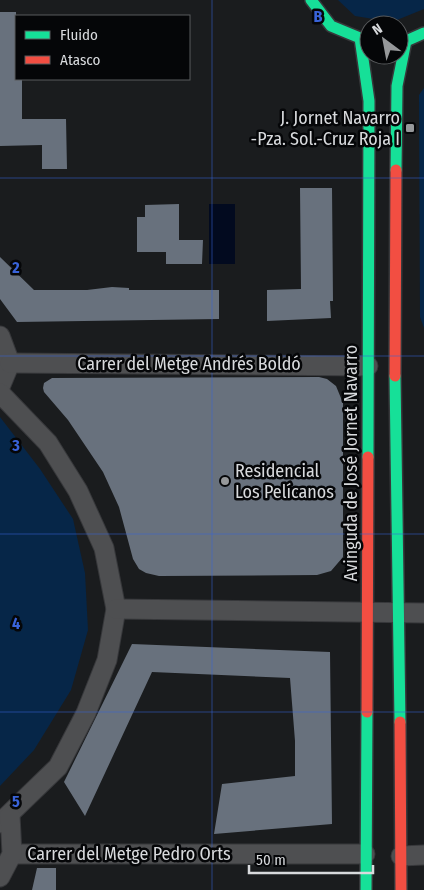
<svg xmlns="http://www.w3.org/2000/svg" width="424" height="890" font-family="'Fira Sans Condensed',sans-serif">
<rect width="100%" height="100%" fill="#1a1c1e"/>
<g fill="#062648">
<polygon points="338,0 424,0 424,9 392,22 355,16"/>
<polygon points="424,88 424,328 420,317 419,95"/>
<polygon points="0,417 40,469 73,519 85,573 88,630 71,690 34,750 0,786"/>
</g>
<rect fill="#020a1f" x="209" y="204" width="26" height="60"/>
<g fill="#68717d">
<polygon points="0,12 16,12 16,79 22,79 22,119 66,119 67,169 42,169 42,145 0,146"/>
<polygon points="300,188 332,188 333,301 330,301 331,318 267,321 267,290 301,289"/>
<polygon points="179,204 179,240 203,240 202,264 166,264 166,252 137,252 137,217 145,217 145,205"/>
<polygon points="0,257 34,290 87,290 112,287 129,288 129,290 219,290 219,319 17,322 0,299"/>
<polygon points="319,377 327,379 336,386 343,403 343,557 331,571 317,575 159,576 146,573 139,569 133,559 119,507 103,472 68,420 44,392 43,388 44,383 52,378"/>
<polygon points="132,644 330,652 332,824 214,834 222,784 295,776 295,741 290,678 152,672 85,816 64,782"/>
<polygon points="37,868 56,868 56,890 32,890"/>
</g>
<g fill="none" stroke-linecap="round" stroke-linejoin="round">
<g stroke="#37383b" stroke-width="21">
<g id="street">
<polyline points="0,336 10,363 0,387"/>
<polyline points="10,363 368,366"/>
<polyline points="0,393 48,443 78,491 104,548 116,609 107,660 86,713 58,767 0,823"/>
<polyline points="116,609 424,613"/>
<polyline points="12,854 365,854"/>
<polyline points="401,856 424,855"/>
<polyline points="0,877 12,854 10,815"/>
</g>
</g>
<g stroke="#37383b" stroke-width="14">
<g id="fast">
<polyline points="311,0 331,26 360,38 369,101 368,457"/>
<polyline points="396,170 397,86 406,41 424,33"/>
<polyline points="395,376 400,722"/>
<polyline points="366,890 367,712"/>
</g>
</g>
<g stroke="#37383b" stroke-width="14">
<g id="jam">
<polyline points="395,376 396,170"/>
<polyline points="367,712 368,457"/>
<polyline points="400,722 401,890"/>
</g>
</g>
<use href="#street" stroke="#4e4f51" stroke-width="19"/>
<use href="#fast" stroke="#16e098" stroke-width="11"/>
<use href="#jam" stroke="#f24e42" stroke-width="11"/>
</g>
<path fill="none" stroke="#3963d9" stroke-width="1" stroke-opacity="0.55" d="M212 0V890M0 178H424M0 356H424M0 534H424M0 712H424"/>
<g fill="#96989a" stroke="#050608" stroke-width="2">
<rect x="405" y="123" width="10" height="10" rx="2.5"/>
<circle cx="225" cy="481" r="5"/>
</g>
<g text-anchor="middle" stroke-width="5" stroke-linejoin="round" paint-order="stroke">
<g font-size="18" fill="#d8dadd" stroke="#050608" text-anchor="end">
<text x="400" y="124">J. Jornet Navarro<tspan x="400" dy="21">-Pza. Sol.-Cruz Roja I</tspan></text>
<text x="235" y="477" text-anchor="start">Residencial<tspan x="235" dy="21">Los Pelícanos</tspan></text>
</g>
<g font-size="18" fill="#d8dadd" stroke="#050608">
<text x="189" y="370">Carrer del Metge Andrés Boldó</text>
<text transform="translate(351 463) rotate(-90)" y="6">Avinguda de José Jornet Navarro</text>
<text x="129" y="860">Carrer del Metge Pedro Orts</text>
</g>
</g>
<g font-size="16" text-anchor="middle" font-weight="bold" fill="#3963d9" stroke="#050608" stroke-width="5" stroke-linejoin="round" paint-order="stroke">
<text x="318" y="22">B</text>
<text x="16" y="273">2</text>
<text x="16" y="451">3</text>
<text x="16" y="629">4</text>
<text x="16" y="807">5</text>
</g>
<rect x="15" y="15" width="175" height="65" fill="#050608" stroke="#595b5d"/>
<rect x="25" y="31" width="25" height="8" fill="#16e098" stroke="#595b5d"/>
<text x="60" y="40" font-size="15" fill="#d8dadd">Fluido</text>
<rect x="25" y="56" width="25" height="8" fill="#f24e42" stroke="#595b5d"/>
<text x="60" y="65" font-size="15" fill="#d8dadd">Atasco</text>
<g transform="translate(384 40) rotate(328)"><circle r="24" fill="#050608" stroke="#595b5d"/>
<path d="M0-4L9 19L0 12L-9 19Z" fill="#96989a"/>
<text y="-8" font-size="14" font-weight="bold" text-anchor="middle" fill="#d8dadd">N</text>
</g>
<path d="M249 865v8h124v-8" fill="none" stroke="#d8dadd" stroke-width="2.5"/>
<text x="256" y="865" font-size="15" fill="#d8dadd" stroke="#050608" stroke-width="4" paint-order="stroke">50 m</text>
</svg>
